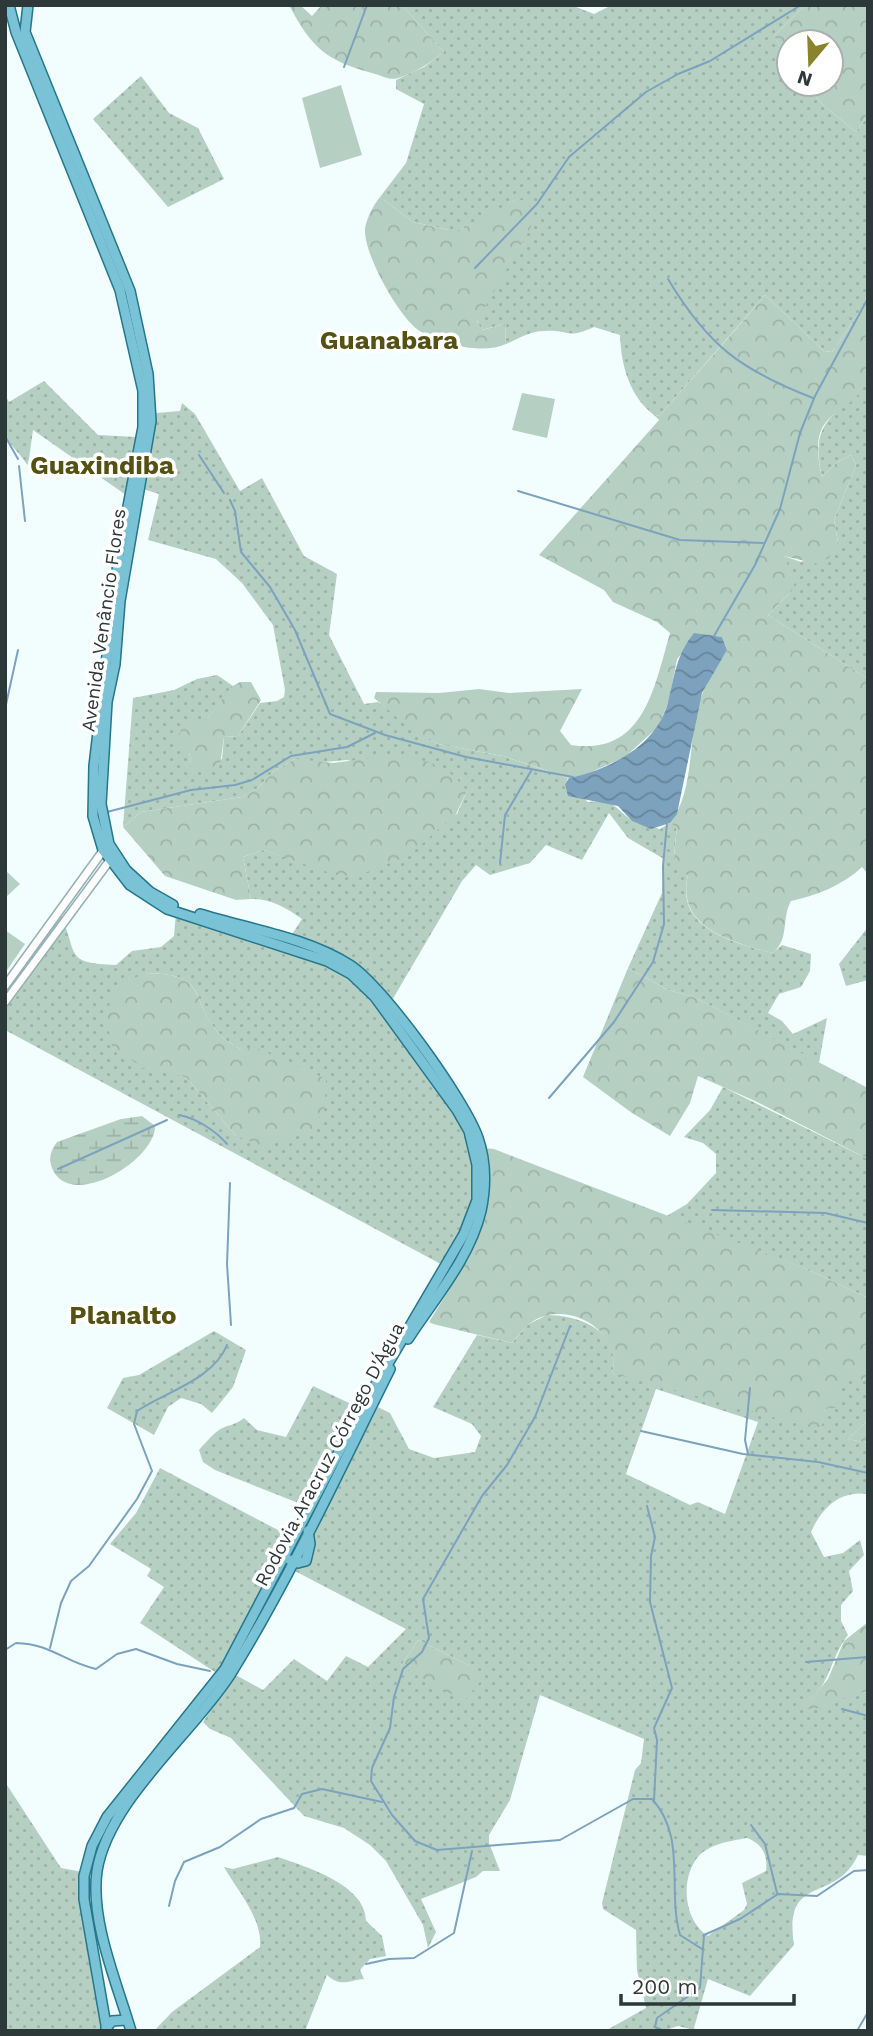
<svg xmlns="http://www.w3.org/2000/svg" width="873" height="2036" font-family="'Work Sans',sans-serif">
<defs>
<pattern id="grass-dots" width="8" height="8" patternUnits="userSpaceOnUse" patternTransform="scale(1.75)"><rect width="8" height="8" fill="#b5d0c2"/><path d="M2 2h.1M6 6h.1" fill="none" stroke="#9cb3a7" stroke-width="1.8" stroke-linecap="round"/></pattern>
<pattern id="forest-crowns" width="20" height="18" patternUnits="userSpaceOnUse" patternTransform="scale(1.75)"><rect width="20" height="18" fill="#b5d0c2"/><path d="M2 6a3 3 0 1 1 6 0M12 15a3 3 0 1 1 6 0" fill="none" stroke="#9cb3a7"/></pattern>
<pattern id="wetland-marsh" width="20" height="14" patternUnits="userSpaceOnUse" patternTransform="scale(1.75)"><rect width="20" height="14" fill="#b5d0c2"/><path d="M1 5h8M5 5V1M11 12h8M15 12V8" fill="none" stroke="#9cb3a7"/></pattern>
<pattern id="water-waves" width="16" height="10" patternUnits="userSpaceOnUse" patternTransform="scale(1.75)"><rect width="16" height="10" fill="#7da2bd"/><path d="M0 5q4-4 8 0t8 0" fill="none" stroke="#67859b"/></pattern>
</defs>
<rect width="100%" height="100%" fill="#f2fefe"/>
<g fill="url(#grass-dots)" fill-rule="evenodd">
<path d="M402 5H571L594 14 612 5H805L774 36 789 62V84H806L822 104 856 132 868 115V289L864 305 832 352 824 351 765 295C730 336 695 375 660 415L655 416C629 396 621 365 620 335L594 327C566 340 569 329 544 331 530 331 518 339 506 344L505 324 481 330 477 320 515 200 481 222 461 230H449L413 222 380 197 406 163 424 104 396 89V80L424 67 444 52Z"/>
<polygon points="141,76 169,113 198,128 224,179 168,207 93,119"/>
<path d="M868 376V679L768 615 791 592 784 556 801 562 838 542 834 520 856 465 851 455 836 463 822 477C808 415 839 420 868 376Z"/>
<path d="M44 381 98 435 137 437 126 495 33 430 28 466C22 455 8 444 5 434 2 423 5 406 5 395L9 402Z"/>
<path d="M182 403 195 414 240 491 262 478 304 556 337 574 329 635 364 704 378 702 438 744 503 756 568 778 565 784 588 802C615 798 615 809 633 821 639 825 652 826 660 829L670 823 677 826 674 856 688 875C674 928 734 943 773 953L782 945 811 954 810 971 801 987 779 994 768 1013 782 1021 793 1034 827 1018 819 1063 694 997 668 990 628 968 662 893 664 859 628 838 609 813 582 860 546 845 530 863 490 875 476 865 462 881 391 1002C355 953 343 958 289 939L302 919C287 908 270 898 251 899L243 857 263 850 291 859 457 814 467 791 347 760 313 763 295 759 274 771 258 788 242 797 141 812 123 827 133 698 174 690 197 679 217 675 233 686 207 719 189 753 191 760 188 768 222 759 224 737 238 736 260 703 277 701 284 697 285 690 273 625 242 583 216 559 148 540 159 494 143 489 156 413 180 411Z"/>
<path d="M60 913C79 955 63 963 116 965L132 951 161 947 174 936 176 913 306 955 359 981 462 1121 477 1178 465 1240 450 1269 5 1030V990ZM145 973C211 974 188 998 219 1034 224 1041 235 1045 242 1050L236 1136 186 1077Z"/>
<polygon points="868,927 868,980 846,986 839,964"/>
<polygon points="723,1087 868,1159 868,1298 809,1270 665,1217 687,1204 716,1173 716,1154 703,1143 684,1137 710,1110"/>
<path d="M547 1315C579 1315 623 1331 612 1373L824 1411 829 1408 845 1375 862 1380 868 1378V1420L848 1439 868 1443V1494C839 1490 822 1508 811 1532L824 1557 843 1553 860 1540 864 1555 849 1571 853 1591 841 1605V1621L848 1635C832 1655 831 1680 812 1698L825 1706 853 1693 868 1692V1856L858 1855C835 1905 783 1872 794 1945L750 1996 708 1979 694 2028 697 2031 678 2026 663 2031H605L646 2008 637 1971 636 1930 603 1909 602 1903 635 1770 641 1763 644 1739 540 1695 510 1800 489 1835V1843L500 1871H483L476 1877 421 1899 436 1932 428 1948 423 1925 386 1861 370 1845 344 1828 304 1816 231 1738 210 1729 203 1722 234 1674 263 1690 294 1659 327 1681 346 1656 368 1667 406 1629 291 1569 378 1407 390 1413 409 1449 434 1458 475 1452 481 1436 472 1424 433 1407 477 1335 512 1343 527 1325ZM656 1389 758 1422 725 1514 698 1502 690 1505 626 1474ZM418 1640 470 1666H401ZM747 1838C762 1844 768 1854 766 1871L742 1883 747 1904 744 1910 708 1936C684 1921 680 1881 697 1858 708 1844 730 1841 747 1838Z"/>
<polygon points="214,1331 246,1350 233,1387 212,1413 201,1404 181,1398 168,1407 154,1435 107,1408 123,1378 139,1375"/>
<path d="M313 1386 364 1410 311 1508 215 1470 203 1462 199 1450C205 1443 213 1434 219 1430 225 1425 235 1426 244 1418L257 1430 286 1437Z"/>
<polygon points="160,1468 295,1539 221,1676 140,1623 164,1587 147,1576 151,1569 110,1544 136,1513"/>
<polygon points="5,1782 61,1868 83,1872 106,2031 5,2031"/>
<path d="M278 1857C307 1867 366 1885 366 1921L382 1936 386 1956 370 1959 360 1970 364 1979C349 1980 341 1988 327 1975L305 2031H154L172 2012 260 1947C263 1919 237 1890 224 1867L233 1869Z"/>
</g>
<g fill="url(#forest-crowns)">
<path d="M289 5H300L312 16 322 5H402L444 52C430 63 415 73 398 78 391 81 380 75 372 73 326 61 311 47 289 5Z"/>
<polygon points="805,5 868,5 868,115 856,132 822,104 806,84 831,84 831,42 789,42 789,62 774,36"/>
<path d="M380 197 413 222 449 230H461L515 200H526L536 218 477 321 482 330 505 324 506 344C482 355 439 344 418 330 398 315 365 256 365 231 365 221 374 204 380 197Z"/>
<path d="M868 289C868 309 873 360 868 376 854 422 804 401 822 477L836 463 851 455 856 465 834 520 838 542 829 558 817 564 784 556 789 568 798 576 791 592 768 615 868 679V874L862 867C843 885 816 896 791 901 781 919 790 938 773 953 734 943 675 928 688 875L682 873 674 856 677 827 670 823C697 788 686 733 703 692 708 678 719 664 727 650L722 637 699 635 677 659 669 700 659 726 625 757 587 774 569 778 503 756 438 744 399 719 374 698 376 692 439 693 479 689 509 693 582 689 560 731 571 745C644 756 654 688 670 633L657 622 613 602 604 590 539 555 659 420 655 416 660 415C695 375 731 336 765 295L824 351 832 352 864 305Z"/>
<polygon points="240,682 251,682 261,700 238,736 224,737 220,765 207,772 188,768 191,760 189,753 173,746 185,722 207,719 231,687"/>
<path d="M394 755C429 762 444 761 467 791L456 814 408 856 357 876 336 875 263 850 243 857 251 899 236 900 165 876 123 827 141 812 242 797 258 788 274 771 295 759 333 763Z"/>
<polygon points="628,968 668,990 694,997 868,1088 868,1159 755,1101 698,1076 690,1103 670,1136 632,1113 583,1077"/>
<path d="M145 973C210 974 188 997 219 1034 224 1041 235 1045 242 1050L254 1047 326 1079 325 1107 312 1131 263 1146 236 1136 186 1077 143 1068 112 1046 105 1012 122 984Z"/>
<path d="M484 1148 494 1149 809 1270 868 1298V1378L862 1380 846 1376 847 1383 840 1389 838 1408H829L824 1411 825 1421 820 1427 813 1428 612 1373C622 1336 579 1306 545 1316 529 1320 522 1331 512 1343L433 1324 429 1322 458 1275 478 1234Z"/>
<polygon points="868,1420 868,1443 848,1439"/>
<path d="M868 1622V1692C847 1693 830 1709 809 1709L806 1705 828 1679 844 1641Z"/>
<polygon points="418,1640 470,1666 484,1677 464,1701 401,1666"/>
</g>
<path fill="url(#wetland-marsh)" d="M142 1116 155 1126C156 1160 70 1212 52 1168 48 1158 51 1150 57 1142L121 1119Z"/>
<g fill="#b5d0c2">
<polygon points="341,85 362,155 320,168 302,98"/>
<polygon points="522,393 555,399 547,438 512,430"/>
<polygon points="5,870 20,884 5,898"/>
<polygon points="5,930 25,944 5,973"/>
</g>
<path fill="url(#water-waves)" d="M694 633 722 637 727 650 702 693 677 814 670 823 651 829 632 821 618 806 568 796 565 784 569 778C610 770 660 744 669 698 675 673 677 654 694 633Z"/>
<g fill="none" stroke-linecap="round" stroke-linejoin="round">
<g stroke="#7da2bd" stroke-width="2">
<polyline points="344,67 367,5"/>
<polyline points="475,268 537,204 569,157 646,92 678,74 710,61 801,5"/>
<path d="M668 279C708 346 741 370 813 398"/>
<polyline points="5,436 18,459"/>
<polyline points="199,455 224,493"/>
<polyline points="19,466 25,521"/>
<polyline points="518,491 680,540 763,543"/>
<polyline points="230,500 235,511 241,552 270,587 295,630 330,714 385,735 466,757 573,777"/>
<polyline points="714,636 755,565 780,509 800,433 815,396 868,298"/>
<polyline points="5,709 18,650"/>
<polyline points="107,812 191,790 235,785 252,780 291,756 347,747 375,733"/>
<polyline points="500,863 505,815 531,771"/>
<polyline points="549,1098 614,1022 653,962 664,924 663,866 667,823"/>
<path d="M179 1115C196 1118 216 1131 227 1144"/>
<polyline points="58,1169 167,1120"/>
<polyline points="230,1183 227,1264 231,1325"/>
<polyline points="712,1210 825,1213 868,1223"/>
<path d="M570 1326 535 1417 507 1465 482 1496 423 1599 429 1638 422 1652 403 1669 394 1697 390 1728 372 1768 371 1781 392 1815 415 1841 437 1850 560 1840 633 1799H652C687 1837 667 1890 680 1935L702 1949"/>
<polyline points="641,1431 743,1454 818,1462 868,1473"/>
<polyline points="748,1454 745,1440 750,1388"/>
<polyline points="647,1506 655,1537 651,1556 650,1602 672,1688 654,1728 657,1740 654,1801"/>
<path d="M50 1648 61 1603 71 1581 89 1566 137 1499 152 1471 134 1424 137 1411C165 1392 213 1380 227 1345"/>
<path d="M5 1650 16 1643C52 1644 64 1662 96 1669L117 1654 136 1649 177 1664 210 1671"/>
<polyline points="806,1662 868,1657"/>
<polyline points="842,1709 868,1716"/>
<polyline points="751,1825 765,1844 777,1893"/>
<polyline points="169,1906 175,1881 184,1862 220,1847 261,1819 294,1808 302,1794 322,1789 382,1802"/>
<polyline points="366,1964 389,1959 414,1958 454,1933 472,1851"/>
<polyline points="664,2031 655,2027 657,2018 700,1988 704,1935 740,1919 778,1894 817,1896 854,1871 868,1870"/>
<polyline points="857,2031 868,2012"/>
</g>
<g stroke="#96b1b3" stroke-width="10">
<g id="minor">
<polyline points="5,986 105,848"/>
<polyline points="5,1002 113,856"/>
</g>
</g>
<g stroke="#26778c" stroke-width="12">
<g id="major">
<polyline points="9,5 16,32 120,290 143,391 143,427 119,554 94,766 93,816 103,850 130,885 167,909 327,961 351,974 375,997 457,1110 469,1131 477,1165 477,1200 464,1234 362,1408 225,1669 107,1817 92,1846 84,1876 84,1899 107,2031"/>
<polyline points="28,5 25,32 130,291 148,374 151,421 120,601 115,664 107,702 101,804 109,844 126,870 150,892 173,905"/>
<path d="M200 914C248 929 306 937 350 965 383 986 465 1100 478 1138 486 1161 486 1187 481 1211 470 1258 434 1299 408 1339"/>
<polyline points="290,1560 298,1563 306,1561 310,1544 308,1531"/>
<polyline points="106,2028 112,2021 127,2020"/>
<path d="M131 2031C117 1983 90 1921 97 1871 108 1801 192 1734 230 1675 290 1578 339 1471 390 1369"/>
</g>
</g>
<use href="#minor" stroke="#fff" stroke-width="7"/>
<use href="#major" stroke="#7ac2d5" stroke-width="9"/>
</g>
<g text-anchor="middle" stroke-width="7" stroke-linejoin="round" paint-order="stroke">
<g font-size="19" fill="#2d3839" stroke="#fff">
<text transform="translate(103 620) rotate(-82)" y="7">Avenida Venâncio Flores</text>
<text transform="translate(329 1454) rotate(-62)" y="7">Rodovia Aracruz Córrego D'Água</text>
</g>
<g font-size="26" font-weight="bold" fill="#555113" stroke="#fff">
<text x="389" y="349">Guanabara</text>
<text x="102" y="474">Guaxindiba</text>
<text x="123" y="1324">Planalto</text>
</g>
</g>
<rect width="873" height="2036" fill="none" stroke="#2d3839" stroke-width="14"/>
<g transform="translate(810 63) rotate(199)"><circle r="33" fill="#ffffff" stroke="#abafb0" stroke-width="2"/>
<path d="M0-5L12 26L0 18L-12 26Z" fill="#89832c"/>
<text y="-10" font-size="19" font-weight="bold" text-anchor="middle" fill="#2d3839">N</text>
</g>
<path d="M621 1994v10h173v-10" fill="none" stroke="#2d3839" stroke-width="3.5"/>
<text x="632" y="1994" font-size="21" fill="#2d3839" stroke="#ffffff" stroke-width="5" paint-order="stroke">200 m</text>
</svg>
